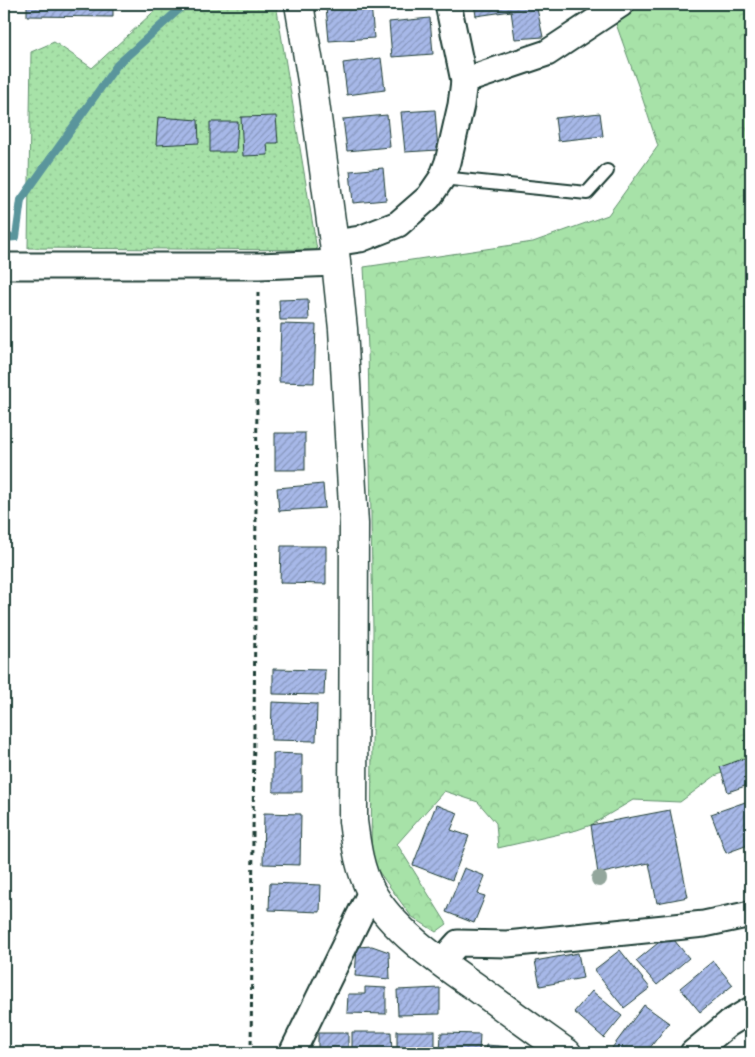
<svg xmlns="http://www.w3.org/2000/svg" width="755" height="1057" font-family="Mynerve,sans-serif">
<defs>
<pattern id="grass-dots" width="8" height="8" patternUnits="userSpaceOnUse" patternTransform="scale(1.25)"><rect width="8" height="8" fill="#a7e2a8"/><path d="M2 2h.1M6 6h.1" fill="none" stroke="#8fc391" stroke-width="1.8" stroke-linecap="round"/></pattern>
<pattern id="forest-crowns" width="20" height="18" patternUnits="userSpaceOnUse" patternTransform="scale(1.25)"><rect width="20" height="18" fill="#a7e2a8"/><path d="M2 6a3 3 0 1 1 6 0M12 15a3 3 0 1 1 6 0" fill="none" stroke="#8fc391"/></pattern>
<pattern id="building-hatch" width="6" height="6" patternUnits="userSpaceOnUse" patternTransform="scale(1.25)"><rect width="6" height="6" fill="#a7b8e8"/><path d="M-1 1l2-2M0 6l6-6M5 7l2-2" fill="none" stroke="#8797bd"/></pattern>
</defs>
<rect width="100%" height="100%" fill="#fff"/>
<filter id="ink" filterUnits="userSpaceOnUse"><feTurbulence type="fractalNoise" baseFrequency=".02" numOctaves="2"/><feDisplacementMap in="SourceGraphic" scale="10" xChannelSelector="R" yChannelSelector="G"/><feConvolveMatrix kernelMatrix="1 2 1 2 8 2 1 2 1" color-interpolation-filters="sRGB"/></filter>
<g filter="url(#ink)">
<polygon fill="url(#grass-dots)" stroke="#63906e" points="162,4 276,4 317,250 28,248 31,52 54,42 92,68"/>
<polygon fill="url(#forest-crowns)" stroke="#63906e" points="638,4 751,4 751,762 715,776 680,802 633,800 591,825 577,830 498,848 496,823 478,802 444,791 397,844 447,924 436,932 411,916 371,861 373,630 368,349 364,267 533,242 608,215 658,146 640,91 615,21"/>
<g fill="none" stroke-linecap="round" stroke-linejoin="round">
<polyline stroke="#5a959c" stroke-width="8" points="4,238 16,237 21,200 117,65 185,4"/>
</g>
<g fill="url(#building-hatch)" stroke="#1f3d34">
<polygon points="27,4 113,4 113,17 27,16"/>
<polygon points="371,4 374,38 329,41 326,7"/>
<polygon points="474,4 536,4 543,37 515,39 511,11 476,16"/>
<polygon points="430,18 433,54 392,57 389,22"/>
<polygon points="381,58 385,90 347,95 343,63"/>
<polygon points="435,110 438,150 405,152 401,112"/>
<polygon points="600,113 603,136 558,141 555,118"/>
<polygon points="387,115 390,147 347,151 343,119"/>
<polygon points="276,116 278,143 267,143 268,155 243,156 241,117"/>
<polygon points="158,117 198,120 199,143 156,145"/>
<polygon points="210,122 238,122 236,152 210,152"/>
<polygon points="383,168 386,200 353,203 350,171"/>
<polygon points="308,299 309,320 280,320 279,300"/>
<polygon points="281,324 316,325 314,383 279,382"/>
<rect x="275" y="433" width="30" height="37"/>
<polygon points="323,484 325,508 279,511 277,488"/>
<polygon points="281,546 326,546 326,584 280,583"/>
<polygon points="273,669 325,670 324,695 273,694"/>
<polygon points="272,702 317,704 316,741 271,740"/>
<polygon points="273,753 302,754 302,792 273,792"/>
<polygon points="751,756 751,784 728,792 720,767"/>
<polygon points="751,800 751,844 726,853 711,814"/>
<polygon points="436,805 458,813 451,830 469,836 452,880 413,865"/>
<polygon points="670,810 688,897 657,903 649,863 598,874 591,825"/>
<polygon points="264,813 301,814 300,865 263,864"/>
<polygon points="464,868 485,876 478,894 485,896 474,923 446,912"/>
<polygon points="270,883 321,885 320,912 269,910"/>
<polygon points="669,934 689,958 657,985 636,961"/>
<polygon points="372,946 389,952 390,979 355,976 357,947"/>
<polygon points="620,950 650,988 624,1008 594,970"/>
<polygon points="578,953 583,978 540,986 535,961"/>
<polygon points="713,961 733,985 700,1012 680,988"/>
<polygon points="365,987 386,988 386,1014 347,1013 348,994 365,994"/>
<polygon points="440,988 440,1014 398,1015 397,990"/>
<polygon points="592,991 622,1016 604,1038 574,1012"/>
<polygon points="644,1005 669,1023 646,1053 619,1053 612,1048"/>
<rect x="397" y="1031" width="38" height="22"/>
<polygon points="352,1032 391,1032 392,1053 352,1053"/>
<rect x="318" y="1033" width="30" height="20"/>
<polygon points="441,1033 480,1034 479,1053 440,1053"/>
<polygon points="486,1045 512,1047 518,1053 485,1053"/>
</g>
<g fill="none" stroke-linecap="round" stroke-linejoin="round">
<g stroke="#1f3d34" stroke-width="16">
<polyline id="service" points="442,178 587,193 607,171"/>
</g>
<g stroke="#1f3d34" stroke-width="29">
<g id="minor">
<polyline points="464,81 547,53 621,4"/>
<polyline points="334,243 360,239 398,224 429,197 442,178 448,162 461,105 464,81 448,4"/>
<polyline points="4,266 259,266 336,263"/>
<polyline points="441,962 458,943 507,944 704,924 751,914"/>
<polyline points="292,1053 371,892"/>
<polyline points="693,1053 728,1024 751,1010"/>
</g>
</g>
<g stroke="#1f3d34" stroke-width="31">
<path id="tertiary" d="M299 4 312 81 334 243 343 329 354 524 353 821C356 844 359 869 371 891 392 930 441 963 477 988 507 1010 537 1032 567 1053"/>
</g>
<polyline stroke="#1f3d34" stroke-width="3" stroke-dasharray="5 4" stroke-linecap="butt" points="251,1053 258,291"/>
<use href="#service" stroke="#fff" stroke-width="12"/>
<use href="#minor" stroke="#fff" stroke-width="25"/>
<use href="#tertiary" stroke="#fff" stroke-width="28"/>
</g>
<circle fill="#93a69c" cx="599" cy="879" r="8"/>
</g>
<rect width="755" height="1057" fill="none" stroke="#fff" stroke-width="20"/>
<rect x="10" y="10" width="735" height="1037" fill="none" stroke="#1f3d34" stroke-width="2" filter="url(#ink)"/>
</svg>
